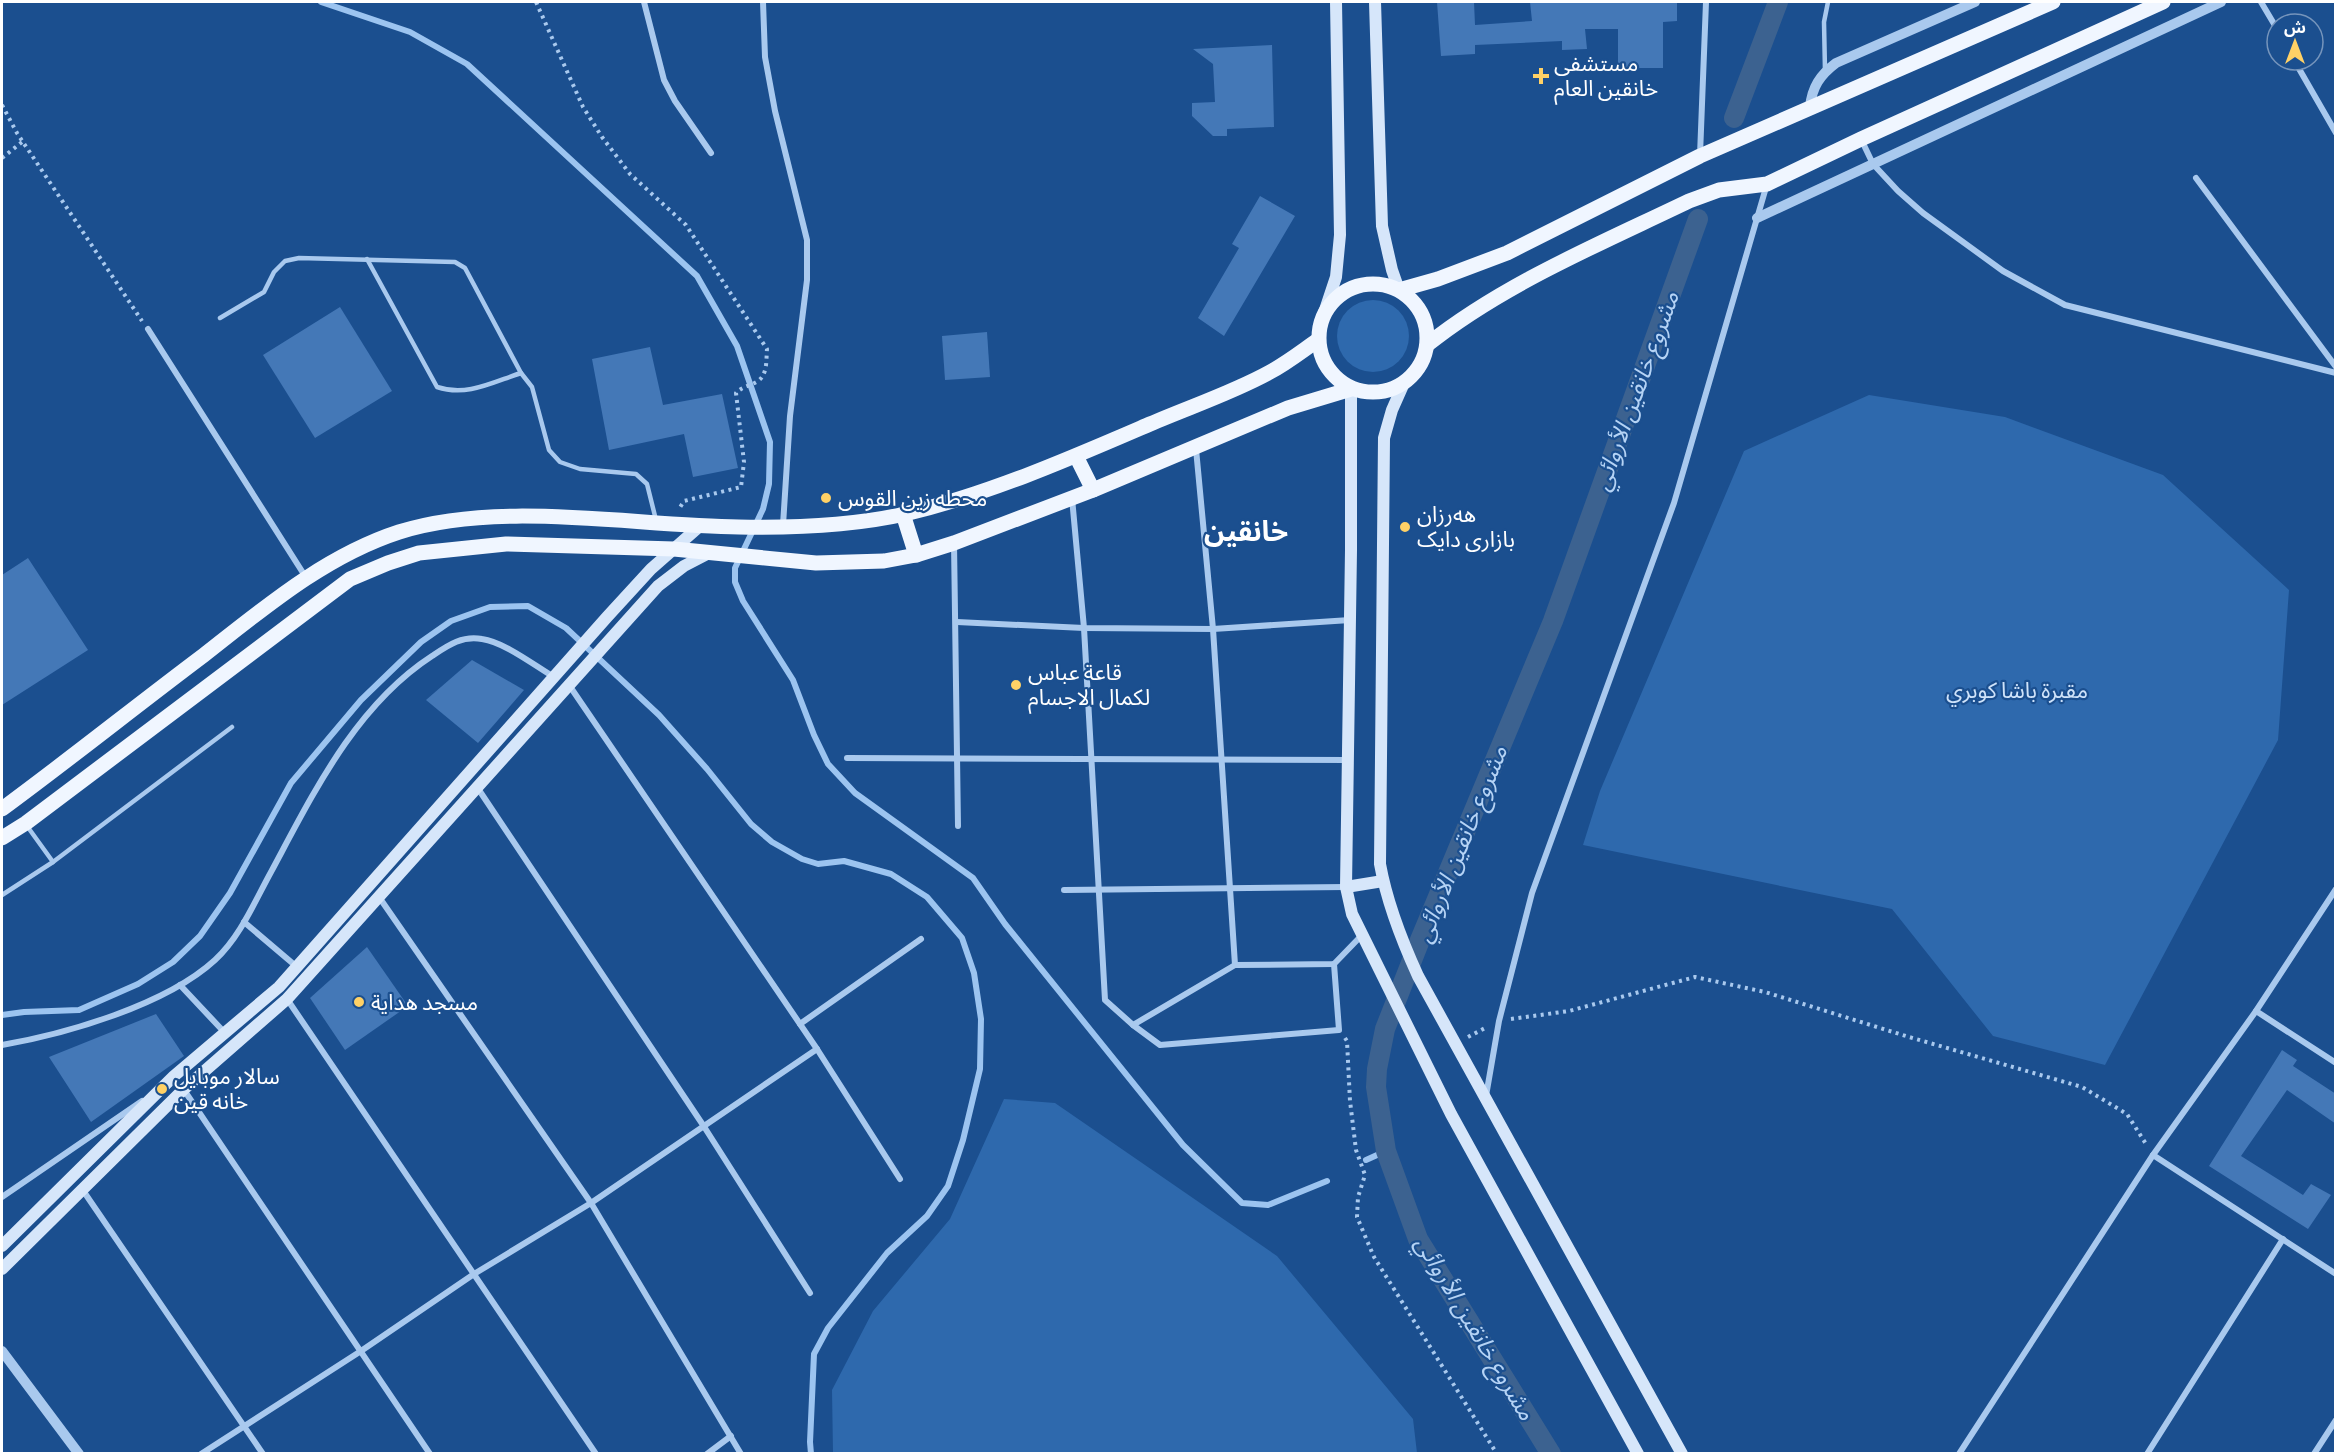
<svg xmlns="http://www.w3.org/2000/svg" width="2337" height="1455" font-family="Commissioner,'Noto Sans Arabic',sans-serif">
<rect width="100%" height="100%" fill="#1b4f8f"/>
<g fill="#2e69ad">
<circle cx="1373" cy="336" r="36"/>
<polygon points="1869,395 2005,417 2163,475 2289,590 2278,740 2105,1065 1993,1036 1892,909 1583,845 1600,791 1744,451"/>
<polygon points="1004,1099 1055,1103 1277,1256 1413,1419 1417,1453 833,1453 832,1390 873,1311 950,1219"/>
</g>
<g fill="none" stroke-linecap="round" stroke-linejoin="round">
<g stroke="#9cc4f0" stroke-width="6">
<polyline points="321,2 410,32 467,64 697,276 737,346 770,442 769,484 763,509 735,568 735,582 743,601 793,680 814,735 828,764 855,793 973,878 1005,924 1183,1145 1242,1203 1268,1205 1327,1181"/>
<polyline points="2,1015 24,1012 79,1010 138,984 173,962 200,936 230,893 291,783 361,700 421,642 451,621 490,607 528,606 566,628 659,715 707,769 751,824 772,842 802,859 818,864 844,861 891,874 927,897 962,938 974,973 981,1019 980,1069 963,1140 948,1186 927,1216 887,1253 828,1328 814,1354 810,1442 811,1454"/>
<polyline points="1366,1160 1386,1151"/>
</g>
<g stroke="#3c6290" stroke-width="20">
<polyline points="1734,118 1778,2"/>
<polyline points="1551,1454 1418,1239 1386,1151 1376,1087 1377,1069 1385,1029 1420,940 1553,621 1698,219"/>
</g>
</g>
<g fill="#4478b7">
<polygon points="1437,2 1474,2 1475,25 1532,21 1530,2 1677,2 1677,21 1663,22 1663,68 1618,68 1618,29 1585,29 1587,49 1562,50 1562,41 1475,45 1475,54 1441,56"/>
<polygon points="1272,45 1274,127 1227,129 1227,136 1213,136 1192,116 1192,103 1215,102 1213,64 1193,49"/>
<polygon points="1260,196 1295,216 1224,336 1198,318 1239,248 1232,244"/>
<polygon points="340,307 392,391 315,438 263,355"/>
<polygon points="987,332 990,377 945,380 942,336"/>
<polygon points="650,347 663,405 722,394 738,468 693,477 684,434 609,450 592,359"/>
<polygon points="28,558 88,650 2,705 2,575"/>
<polygon points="472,660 524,690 478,743 426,700"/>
<polygon points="367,947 408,1006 345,1050 310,998"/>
<polygon points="156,1014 184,1056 91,1122 49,1057"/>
<polygon points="2282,1050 2297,1060 2293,1066 2336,1094 2336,1124 2287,1090 2241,1156 2303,1195 2311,1184 2331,1195 2308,1229 2209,1166"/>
</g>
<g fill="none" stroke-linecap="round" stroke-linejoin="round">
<g stroke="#a9c9ee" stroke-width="4" stroke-dasharray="3 4.5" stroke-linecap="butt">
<path d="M536 2 583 107 602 137 630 174 686 225 767 349C766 359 768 374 758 381 750 386 743 386 736 393L744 462 741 487 684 501 679 509"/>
<polyline points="2,105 17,133 142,321"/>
<polyline points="2,158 22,142"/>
<polyline points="1511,1019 1569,1011 1695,977 1765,992 1909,1037 2082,1087 2127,1114 2146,1144"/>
<polyline points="1468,1037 1487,1027"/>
<polyline points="1345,1038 1347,1041 1350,1101 1356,1150 1365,1175 1358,1197 1357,1217 1374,1257 1497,1454"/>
</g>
<g stroke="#a9c9ee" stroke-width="4.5">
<polyline points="1825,71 1824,22 1828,2"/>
<path d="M367 259 437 387C467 397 493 382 521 373"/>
<polyline points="220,318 264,292 274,272 285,261 299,258 455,262 465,268 521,373 532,387 549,450 560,462 580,469 636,474 647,484 656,520"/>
<polyline points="27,826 53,862"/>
<polyline points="2,895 53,862 232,727"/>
</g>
<g stroke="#a9c9ee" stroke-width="6">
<polyline points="644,2 664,80 675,101 711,153"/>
<polyline points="763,2 765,57 775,111 807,240 807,280 790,416 783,525"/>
<polyline points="2261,2 2277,29"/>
<polyline points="2294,60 2336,133"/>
<polyline points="1861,139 1873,164 1898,191 1923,213 2003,271 2065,305 2336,373"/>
<polyline points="1700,155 1706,2"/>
<polyline points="2196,178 2336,367"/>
<polyline points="148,329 305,576"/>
<polyline points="1196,449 1213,629 1235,965"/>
<polyline points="1072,498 1084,628 1105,1000 1133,1025 1160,1045 1339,1030 1334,964"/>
<polyline points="954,543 958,826"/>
<polyline points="957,622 1084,628 1213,629 1350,620"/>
<polyline points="569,685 817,1049 900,1179"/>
<polyline points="847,758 1348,760"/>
<polyline points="477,787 703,1125 810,1293"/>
<polyline points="1064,890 1346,887"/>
<polyline points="379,897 591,1203 741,1454"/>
<polyline points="244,922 297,967"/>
<polyline points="180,985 225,1033"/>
<polyline points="287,999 596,1454"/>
<polyline points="2256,1011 2336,1063"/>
<polyline points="800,1024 921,939"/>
<polyline points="1133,1025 1235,965 1334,964 1362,935"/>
<path d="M2 1045C66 1034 166 1005 215 960 240 937 254 903 271 872 313 794 355 706 432 656 447 646 462 635 482 639 504 642 534 665 554 677"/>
<polyline points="184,1090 430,1454"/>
<polyline points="1486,1096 1499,1021 1532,893 1674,503 1767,184"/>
<polyline points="2153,1155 2336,1274"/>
<polyline points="82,1189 263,1454"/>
<polyline points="2,1197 142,1101"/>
<polyline points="201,1454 361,1351 474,1274 591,1203 817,1049"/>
<polyline points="707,1454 731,1436"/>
<polyline points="1959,1454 2153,1155 2256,1011 2336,889"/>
<polyline points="2147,1454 2283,1239"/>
<polyline points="2314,1454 2336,1420"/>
</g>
<g stroke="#a9c9ee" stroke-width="10">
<path d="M1810 107C1812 87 1820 75 1836 63L1975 2"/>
<polyline points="1757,218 2221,2"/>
<polyline points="2,1351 79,1454"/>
</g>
<g stroke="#d6e6fa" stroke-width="12">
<polyline points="1375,2 1382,226 1392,270 1399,290"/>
<polyline points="1324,313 1336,277 1340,235 1336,2"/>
<path d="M1404 383 1392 410 1384 438 1380 864C1387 903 1402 941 1418 976L1682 1454"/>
<polyline points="1351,389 1351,550 1346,887 1352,914 1451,1114 1638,1454"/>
<polyline points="1346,887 1383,881"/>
<polyline points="2,1246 174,1076 279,987 607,617 651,569 701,525"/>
<polyline points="2,1269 184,1089 287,999 658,586 684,566 711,552"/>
</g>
<g stroke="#f0f6ff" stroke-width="15">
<circle cx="1373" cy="338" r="54"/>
<polyline points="1399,290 1438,279 1507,253 1700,156 2053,2"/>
<path d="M1427 345C1503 284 1602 243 1689 201L1719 190 1767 184 1861 139 2163 2"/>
<polyline points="1076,456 1093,490"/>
<polyline points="903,514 916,555"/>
<path d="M2 809C70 759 136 706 204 655 264 608 325 556 399 532 501 500 633 526 739 527 793 528 852 526 905 514 989 494 1071 458 1150 424 1189 407 1232 393 1270 372 1287 363 1302 351 1318 340"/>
<polyline points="2,838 26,823 350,579 388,563 419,553 506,544 674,549 816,563 884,561 916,555 954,543 1093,490 1288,408 1351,389"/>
</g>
</g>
<g fill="#ffd166" stroke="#1b4f8f" stroke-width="2">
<path d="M1538 67h6v6h6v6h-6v6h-6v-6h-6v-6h6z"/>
<circle cx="826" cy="498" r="6"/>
<circle cx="1405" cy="527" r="6"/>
<circle cx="1016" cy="685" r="6"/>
<circle cx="359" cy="1002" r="6"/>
<circle cx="162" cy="1089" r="6"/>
</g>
<g text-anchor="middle" stroke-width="4.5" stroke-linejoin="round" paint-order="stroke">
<g font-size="22" fill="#fff" stroke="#1b4f8f" text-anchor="start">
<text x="1554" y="71">مستشفى<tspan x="1554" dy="25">خانقين العام</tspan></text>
<text x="838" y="506">محطه زين القوس</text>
<text x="1417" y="522">هەرزان<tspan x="1417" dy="25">بازاری دایک</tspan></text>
<text x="1028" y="680">قاعة عباس<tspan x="1028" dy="25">لكمال الاجسام</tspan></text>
<text x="371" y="1010">مسجد هداية</text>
<text x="174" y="1084">سالار موبايل<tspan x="174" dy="25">خانه قين</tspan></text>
</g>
<g font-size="22" fill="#cfe3fa" stroke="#1b4f8f">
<text x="2017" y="698">مقبرة باشا كوبري</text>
</g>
<g font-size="24" font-style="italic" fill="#b5d3f5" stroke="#1b4f8f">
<text transform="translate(1636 391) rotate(-70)" y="8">مشروع خانقين الأروائي</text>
<text transform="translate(1461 844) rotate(-68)" y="8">مشروع خانقين الأروائي</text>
<text transform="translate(1475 1328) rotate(59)" y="8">مشروع خانقين الأروائي</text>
</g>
<g font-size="28" font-weight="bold" fill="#fff" stroke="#1b4f8f">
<text x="1246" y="541">خانقين</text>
</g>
</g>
<rect width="2337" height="1455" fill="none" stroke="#ffffff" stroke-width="6"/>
<g transform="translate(2295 42)"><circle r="28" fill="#1b4f8f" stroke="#7695bc" stroke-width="1.5"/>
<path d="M0-4.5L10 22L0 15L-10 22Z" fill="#ffd166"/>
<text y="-9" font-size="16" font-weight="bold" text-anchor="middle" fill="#ffffff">ش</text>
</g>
</svg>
